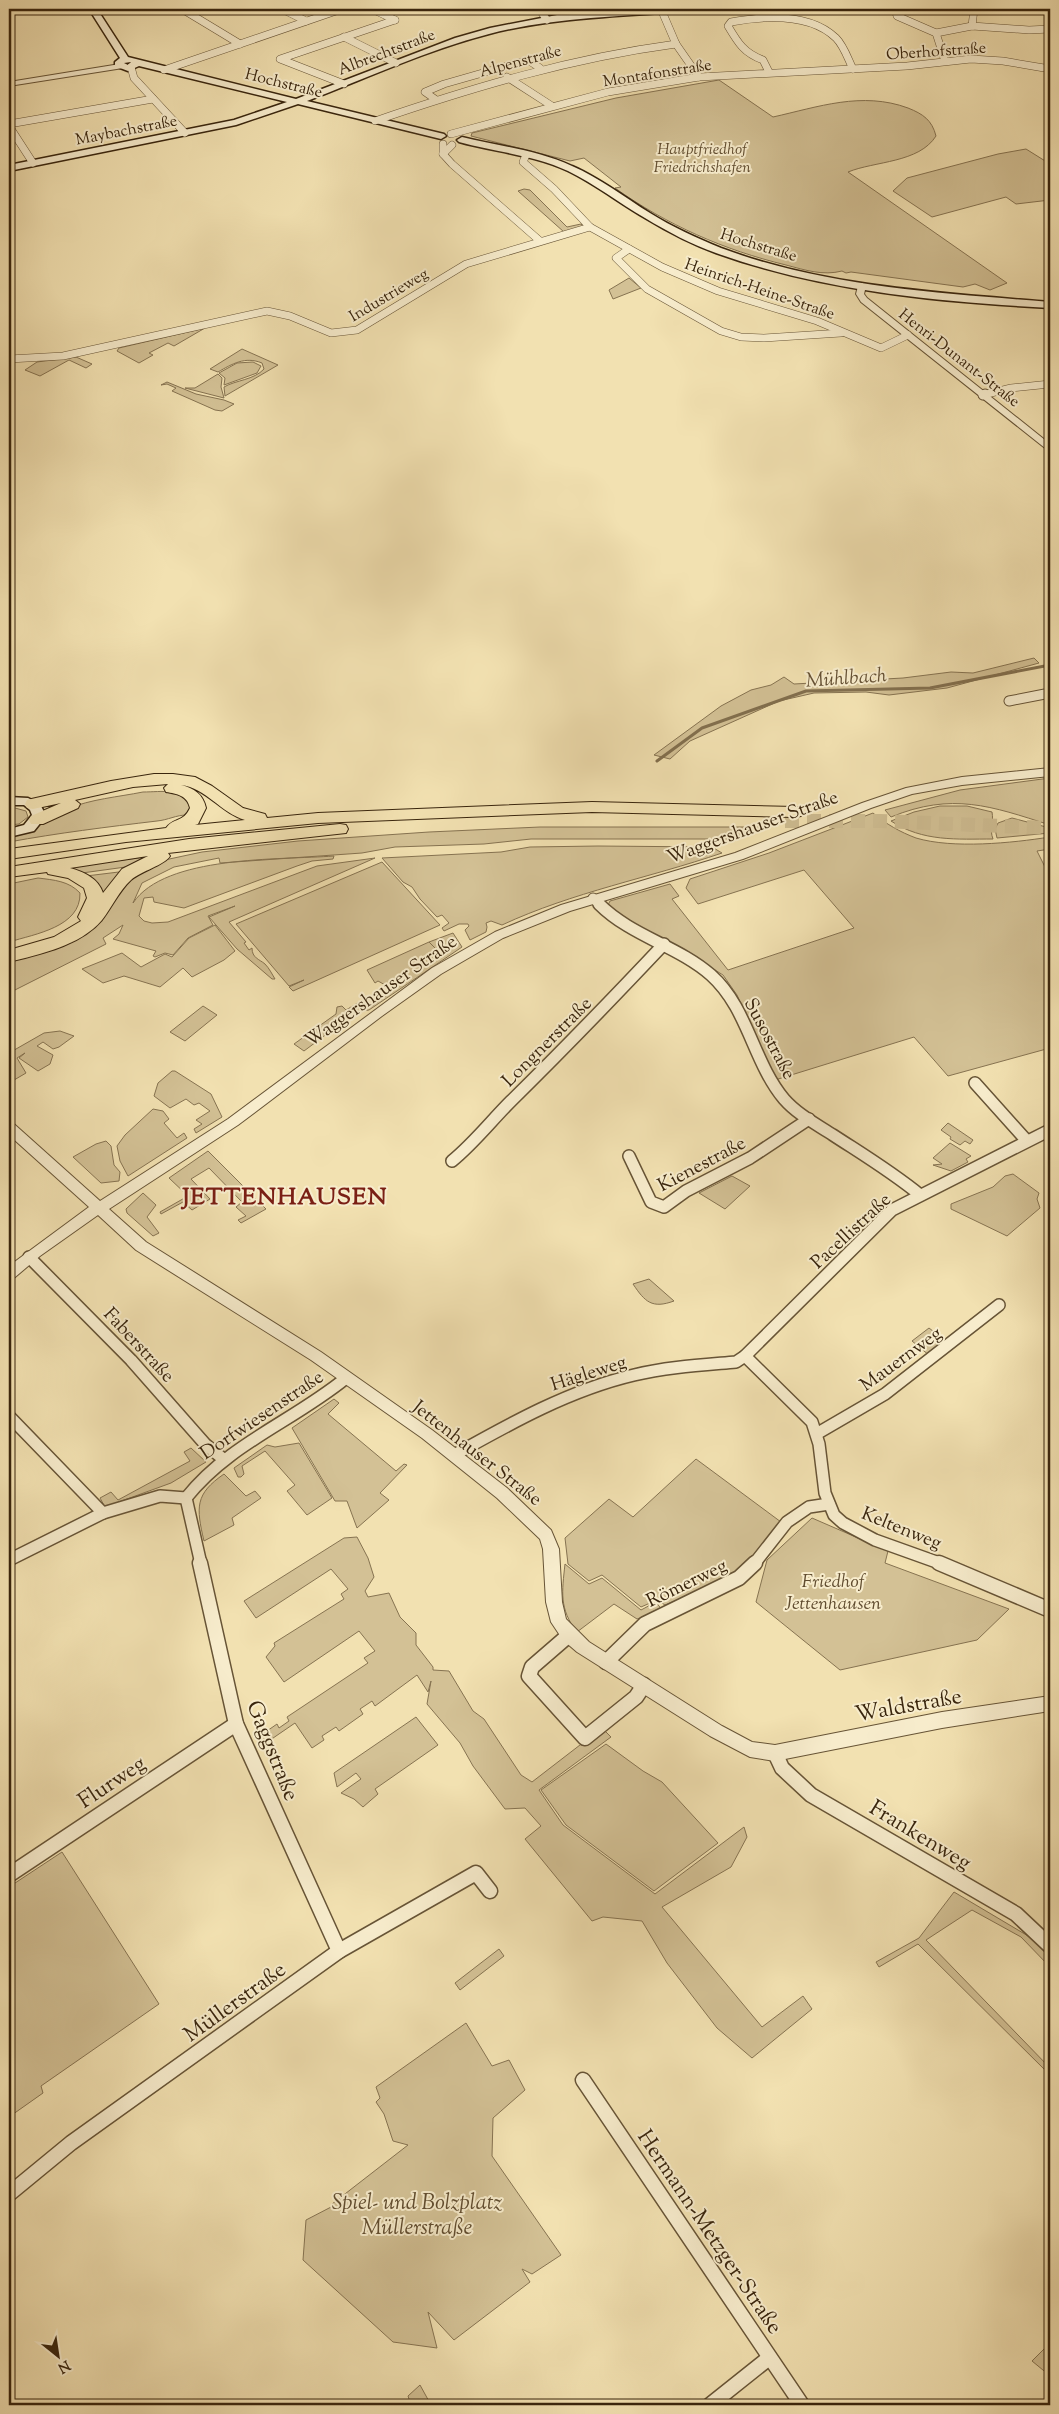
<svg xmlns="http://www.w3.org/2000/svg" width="1059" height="2414" font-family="'Sorts Mill Goudy',serif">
<rect width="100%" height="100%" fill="#f2e1b1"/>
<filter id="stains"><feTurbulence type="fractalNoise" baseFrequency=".004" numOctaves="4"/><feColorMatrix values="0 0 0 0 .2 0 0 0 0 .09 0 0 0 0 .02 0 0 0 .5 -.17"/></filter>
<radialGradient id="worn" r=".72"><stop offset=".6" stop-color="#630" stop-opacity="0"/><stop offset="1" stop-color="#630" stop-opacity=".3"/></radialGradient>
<g fill="#d3c195" stroke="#867351">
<path d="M719 80 773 117C818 107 862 91 908 108 923 114 932 120 936 136 919 163 875 161 848 172L1007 283 990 290 975 284 963 287 851 272 846 273 842 271C823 276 805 270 786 265 724 250 667 225 615 188L621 187 584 158 570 161 471 136 472 133 616 98Z"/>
<polygon points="1026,149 1050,164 1050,200 1016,204 1006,197 932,217 893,191 907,178 998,154"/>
<polygon points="524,189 530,190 567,227 581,224 583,226 564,232 518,191"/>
<polygon points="629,278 641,288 613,299 609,290"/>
<polygon points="205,328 174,346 168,343 149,353 153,355 139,363 117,351 119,348"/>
<path d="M242 349 278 365 225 396 224 387C236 380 254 380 264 369L262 363C245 356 232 364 218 372L210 369Z"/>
<polygon points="76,357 92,364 86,368 69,360 40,376 25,370 37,362"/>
<polygon points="253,362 261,366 257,373 224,385 225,378 219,373 237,363"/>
<polygon points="218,374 222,378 221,387 224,398 185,388 195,388"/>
<polygon points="167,382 196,394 224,400 234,404 222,411 215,410 172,391 176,388 167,384 161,385"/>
<polygon points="1034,658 1039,663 947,688 889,695 866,692 814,693 779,701 690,741 670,759 654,755 721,706 751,690 771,685 784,677 794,684 903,678 951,672 973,673"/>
<path d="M1050 778V825C991 806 952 792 891 817L885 810 960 790Z"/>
<path d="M143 792C162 792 183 787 192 807L187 815C176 815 168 820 157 821 107 827 58 833 9 842V837C34 834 45 819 67 809 91 799 118 797 143 792Z"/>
<path d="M940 806H967L992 812C994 822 989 829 993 839 957 839 923 842 891 821L914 812Z"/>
<polygon points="15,808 26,811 28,817 19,824 9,825 9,809"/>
<path d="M873 813C886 824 900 832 916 838 953 849 1012 843 1050 837V849L1037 851 1050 877V1048L948 1076 914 1037 775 1080 737 995 723 975 670 942 612 912 608 905 610 901 670 884 679 896 672 899 728 970 854 928 804 870 698 904 686 888 690 879 769 853Z"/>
<polygon points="1012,818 1050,828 1050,833 997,838 995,829 998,823"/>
<path d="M540 827H768L735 839H531L484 844 395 847 362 853 220 863 219 858 174 867 142 883 133 903C165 855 280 860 334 856L333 859 312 861 297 866 184 908 154 902 153 897 144 898 139 916 144 921 152 923 168 922 317 866 375 858 229 922 246 942 244 943 249 950 252 948C252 958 259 959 265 964 269 968 272 974 275 979H272L237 949 209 917 235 906 208 916 213 925 188 938 173 955 165 953 155 957 153 956 156 951 113 939 119 934 123 925 103 938 106 944 9 993V962L59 946 99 921 130 880 160 861 202 852 298 841 429 832Z"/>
<path d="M598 846 712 847 722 853C649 878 573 892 502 925L491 921 486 923 487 927 486 932 470 940 465 930 469 926 468 924H459L444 931 442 928 449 923 442 915 437 917 420 899 412 887 403 882 382 858 501 852 530 847Z"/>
<polygon points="146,857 133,866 82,873 68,867"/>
<polygon points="382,862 440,925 293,991 289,987 304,980 289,986 236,924"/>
<polygon points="127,871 99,904 86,876"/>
<path d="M38 878C54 880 69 881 80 893 81 927 35 934 9 942V884Z"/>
<polygon points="215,925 235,951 224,960 192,977 183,968 160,987 124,976 103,983 82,969 122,953 141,967 165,954 172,957 189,938"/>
<polygon points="453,933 462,947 369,1010 356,1012 304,1051 294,1044 336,1014 337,1007 342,1006 346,1010 361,1001 372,1006 391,992 386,988 387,986 378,981 375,983 367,970 429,942 436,949 429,942"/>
<polygon points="203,1006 217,1015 185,1041 170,1032"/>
<polygon points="60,1031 74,1036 59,1047 53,1049 43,1042 37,1046 53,1055 50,1064 38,1071 19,1058 25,1053 17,1058 26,1073 9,1083 9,1053 44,1033"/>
<polygon points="172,1071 175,1071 211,1094 222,1117 196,1133 194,1129 202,1124 196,1120 210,1111 199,1103 194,1105 186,1099 170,1108 154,1096 158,1083"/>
<polygon points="153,1109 163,1111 169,1119 164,1123 177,1138 184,1133 187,1138 128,1176 120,1161 117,1146 125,1135"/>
<polygon points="948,1123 973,1140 970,1144 965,1141 960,1145 950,1139 951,1137 941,1130"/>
<polygon points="106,1141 111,1146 114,1165 120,1172 119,1181 101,1183 73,1157 96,1144"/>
<polygon points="950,1143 971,1156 966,1159 968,1162 951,1171 933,1165 942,1164 933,1158"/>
<polygon points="208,1151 266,1209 241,1223 238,1220 246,1216 236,1207 242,1202 209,1168 191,1179 210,1199 192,1210 183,1202 161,1214 160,1212 188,1196 169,1178"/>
<polygon points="1013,1174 1039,1193 1037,1199 1040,1208 1007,1236 951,1209 951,1204 993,1187 1005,1176"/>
<polygon points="732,1176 750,1186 725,1209 699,1193"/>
<polygon points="143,1193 156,1205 147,1217 159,1233 153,1236 127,1213 126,1209"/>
<path d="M649 1279 674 1301C652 1309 645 1302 633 1284Z"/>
<polygon points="929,1328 947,1342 930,1356 912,1341"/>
<polygon points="334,1399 339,1403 328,1414 396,1471 404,1464 407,1465 380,1493 389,1500 357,1528 347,1501 335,1501 292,1428"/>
<polygon points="299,1443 332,1498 307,1515 287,1491 295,1485 265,1451 242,1466 244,1474 241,1477 238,1477 234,1468 267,1445 275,1447"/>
<polygon points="191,1448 206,1462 171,1483 105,1507 100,1498 111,1492 118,1500 190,1461 184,1452"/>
<polygon points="696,1459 781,1522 753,1561 729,1579 665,1605 657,1600 641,1607 602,1575 589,1581 568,1564 565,1538 609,1499 633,1517"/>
<path d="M224 1474 246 1496 255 1491 261 1498 232 1518 234 1525 204 1541C196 1507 195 1494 224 1474Z"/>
<polygon points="812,1518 888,1551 885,1563 1009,1609 977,1640 840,1670 756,1602 767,1560"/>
<polygon points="357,1537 368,1558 374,1577 365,1591 368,1597 389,1593 400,1617 416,1633 416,1645 433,1667 433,1670 449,1671 473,1711 484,1719 521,1775 532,1782 602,1728 611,1737 539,1790 563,1825 655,1894 744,1827 747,1837 731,1867 662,1907 762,2027 803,1996 812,2009 752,2058 717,2028 667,1963 642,1921 603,1917 592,1921 525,1839 541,1826 525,1808 505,1809 473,1766 460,1743 427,1704 431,1681 428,1692 417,1675 375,1706 372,1701 360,1709 363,1714 339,1731 336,1727 322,1736 324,1740 312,1748 295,1723 260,1747 257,1738 277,1724 279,1728 289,1721 287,1717 368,1663 364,1658 375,1651 359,1631 284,1682 266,1657 275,1646 274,1643 344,1599 341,1594 348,1589 331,1569 256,1618 244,1601 344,1538"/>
<path d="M565 1564 589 1584 602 1578 641 1610 656 1602 662 1610 637 1619 614 1604 577 1632C559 1609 562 1592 565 1564Z"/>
<polygon points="416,1717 438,1745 375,1789 378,1794 363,1807 354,1799 341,1793 361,1779 356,1773 337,1787 334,1773"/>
<polygon points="606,1744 643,1771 662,1782 718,1843 654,1891 566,1825 541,1790"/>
<polygon points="62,1852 159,2004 41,2086 43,2093 9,2117 9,1887"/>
<polygon points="954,1892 1050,1949 1050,1967 1021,1937 972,1910 926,1940 1050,2068 1050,2075 918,1944 879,1967 876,1962 919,1938"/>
<polygon points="499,1949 504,1956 460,1990 455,1983"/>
<polygon points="466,2023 492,2066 509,2060 525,2090 493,2118 492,2156 561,2255 532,2274 522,2269 530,2282 454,2340 428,2312 437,2348 393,2342 303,2260 306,2220 333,2206 332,2204 408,2145 393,2141 384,2114 376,2102 380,2098 376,2087"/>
<polygon points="1050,2343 1050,2374 1049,2375 1032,2361"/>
<polygon points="420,2385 431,2405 411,2405 408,2396"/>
</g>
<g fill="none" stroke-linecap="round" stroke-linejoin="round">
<polyline stroke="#826f4e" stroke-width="3" points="657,761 702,728 806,691 930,688 1050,665"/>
<polyline stroke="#cdbb90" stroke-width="14" stroke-dasharray="14 8" stroke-linecap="butt" points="785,821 880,821 1050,828"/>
<g stroke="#675436" stroke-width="8">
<g id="minor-far3">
<polyline points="182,9 240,44"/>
<polyline points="282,9 306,21"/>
<polyline points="372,9 395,20"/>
<polyline points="439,9 451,9"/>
<polyline points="539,9 547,20"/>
<polyline points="661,9 676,44 699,77"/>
<polyline points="895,9 897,16 936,33 945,61"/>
<polyline points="972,26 974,9"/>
<polyline points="936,33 972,26 1029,30 1050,29"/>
<polyline points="344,37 396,63"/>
<polyline points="131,67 134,78 185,133"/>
<polyline points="164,70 342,9"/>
<path d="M769 72 763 60C744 53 738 43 728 26L731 22C764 16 810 13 836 38 844 46 848 59 853 69"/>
<polyline points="507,77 552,106"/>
<polyline points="344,84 280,59 395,20"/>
<polyline points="435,99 425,92 444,84 528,60 540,68"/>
<path d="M375 121C474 87 572 58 676 44"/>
<polyline points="9,124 153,99"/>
<polyline points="9,126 33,163"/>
<polyline points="451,134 608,92 699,77 907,66 971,59 1003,61 1050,69"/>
<polyline points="443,144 443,154 452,164 540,241"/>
<polyline points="443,154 452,145"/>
<polyline points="526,155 523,162 554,189 590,227 662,267 718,291 817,321 881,348 908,335"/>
<polyline points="629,249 616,258 647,289 721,331 741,337 764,338 841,333"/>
<polyline points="9,359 63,356 267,311 290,316 331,333 357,330 466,264 590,227"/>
<polyline points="983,395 1011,388 1050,384"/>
</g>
</g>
<g stroke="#675436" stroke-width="11">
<g id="minor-far2">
<polyline points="983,395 985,394"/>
<polyline points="1009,701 1050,693"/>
<polyline points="593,898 601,906"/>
</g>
</g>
<g stroke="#675436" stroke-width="14">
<g id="minor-far1">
<path d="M599 904C631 936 678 946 711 975 748 1008 753 1062 784 1099 797 1114 816 1124 833 1135 862 1154 892 1172 920 1195"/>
<polyline points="975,1083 1027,1141"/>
<polyline points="629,1156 651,1202 664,1207 686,1191 750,1158 809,1119"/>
<path d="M452 1161C474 1143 491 1121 511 1101 563 1050 614 997 664 944"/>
<polyline points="29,1257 131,1360 205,1444 222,1458"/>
<polyline points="745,1356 812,1422 819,1444 825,1493 834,1515 843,1523 875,1540 942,1564"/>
<polyline points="9,1416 103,1513"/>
<polyline points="818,1433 885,1394 999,1305"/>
<path d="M454 1455C511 1423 570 1390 634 1375 667 1367 702 1365 736 1362L745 1356 892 1210 1050 1130"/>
<polyline points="186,1498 201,1564"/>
<path d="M186 1498C230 1443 292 1422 346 1378"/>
<polyline points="9,1560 103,1513 160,1496 186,1498"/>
<polyline points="754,1564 787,1522 809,1507 829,1504"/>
</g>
</g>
<g stroke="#675436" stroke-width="17">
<g id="minor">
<polyline points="200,1563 236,1724 339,1951"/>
<polyline points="939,1563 1050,1610"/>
<polyline points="569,1635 532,1667 529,1676 585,1738 636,1697 644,1685"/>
<polyline points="606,1662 645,1624 739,1578 755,1563"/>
<polyline points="775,1753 782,1768 811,1795 1016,1914 1050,1946"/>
<polyline points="9,1875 236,1724"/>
<polyline points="583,2080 802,2405"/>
<polyline points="9,2194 71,2143 339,1951 476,1873 490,1891"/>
<polyline points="710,2405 769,2358"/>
</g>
</g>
<g stroke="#675436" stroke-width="2">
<g id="tertiary">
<polygon points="120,64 124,66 123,68 9,86 9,82"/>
<polygon points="862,283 866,286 864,294 867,298 1050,444 1050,452 861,302 856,294 858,286"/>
<polygon points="1050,768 1050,776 962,785 912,794 871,808 743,859 570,911 503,938 441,974 382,1016 238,1125 109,1209 146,1242 321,1352 432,1430 507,1488 551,1530 559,1549 562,1602 566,1619 589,1642 722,1726 752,1742 775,1745 942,1712 1050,1696 1050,1711 942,1728 775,1761 750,1757 710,1736 577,1652 563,1640 551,1622 546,1602 543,1549 540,1539 497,1498 422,1438 311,1360 136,1250 98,1215 40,1256 14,1278 9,1279 9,1266 89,1207 9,1135 9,1122 14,1124 100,1201 228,1119 432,968 495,932 561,905 735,853 862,803 906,788 962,777"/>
</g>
</g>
<g stroke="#39250d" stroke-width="3">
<g id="secondary">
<path d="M89 9H97L128 57 296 99 455 38 490 28 557 15 626 9H678L674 12C612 17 550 18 489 34 427 50 367 78 307 101L444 134 446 136 441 139 298 104 236 125 9 171V165L234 120 287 102 139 66 128 71 115 66V62L120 58ZM131 62 128 65 124 63Z"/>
<path d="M462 137C498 146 537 150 572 166 600 178 624 197 650 213 672 227 697 238 721 248 825 287 940 293 1050 302V308C939 302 821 291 716 253 691 244 668 232 645 218 619 203 595 184 568 171 534 155 495 152 459 142L457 140Z"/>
<polygon points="9,797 28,798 40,804 46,816 34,831 9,837 9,829 24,825 32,815 30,810 24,805 9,805"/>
</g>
</g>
<g stroke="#39250d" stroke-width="2">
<g id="trunk">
<path d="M154 774H173L195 777 212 786 243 808 265 814 267 818 318 813 592 802 795 807 801 808 803 812 801 816 795 817 592 812 318 823 126 842 9 859V849L166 828C174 817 183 823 190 808 187 795 177 794 166 792L164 788 168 784 133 787 75 800 80 804 78 808 43 824H31L29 820 31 816 61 803 33 809 27 808 25 804 27 800 111 781ZM181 785C206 788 221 813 245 820L195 825 198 824 206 808C203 794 194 788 181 785Z"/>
<path d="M340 824 346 825 348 829 346 833 168 853 170 856C165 865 141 871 131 880 119 891 112 907 102 920 80 946 40 954 9 962V950L54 937 81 921 78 917 87 898 84 888 68 878 48 874 47 872 9 877V867L189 839ZM148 856 122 869 103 893C98 878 84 872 70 868Z"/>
</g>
</g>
<use href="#minor-far3" stroke="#f7eccc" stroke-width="7"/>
<use href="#minor-far2" stroke="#f7eccc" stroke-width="9"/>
<use href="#minor-far1" stroke="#f7eccc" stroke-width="11"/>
<use href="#minor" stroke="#f7eccc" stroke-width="14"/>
<use href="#tertiary" fill="#f7eccc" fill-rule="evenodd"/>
<use href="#secondary" fill="#f7eccc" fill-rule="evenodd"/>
<use href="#trunk" fill="#f2e1b1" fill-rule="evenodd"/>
</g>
<g text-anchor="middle" stroke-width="4" stroke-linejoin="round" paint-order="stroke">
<g font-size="16" fill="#39250d" stroke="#f7eccc">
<text transform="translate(936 50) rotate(-4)" y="6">Oberhofstraße</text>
<text transform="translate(386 51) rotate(-21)" y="6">Albrechtstraße</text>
<text transform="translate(520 60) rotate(-15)" y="6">Alpenstraße</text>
<text transform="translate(657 72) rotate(-9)" y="6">Montafonstraße</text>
<text transform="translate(284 82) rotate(14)" y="6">Hochstraße</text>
<text transform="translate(126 129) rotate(-11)" y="6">Maybachstraße</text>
<text transform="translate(759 244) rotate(17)" y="6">Hochstraße</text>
<text transform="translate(760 288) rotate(19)" y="6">Heinrich-Heine-Straße</text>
<text transform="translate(388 294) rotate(-31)" y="6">Industrieweg</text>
<text transform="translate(960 357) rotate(38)" y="6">Henri-Dunant-Straße</text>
</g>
<g font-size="16" font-style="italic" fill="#604c2f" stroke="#f7eccc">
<text x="702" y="154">Hauptfriedhof<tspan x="702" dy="18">Friedrichshafen</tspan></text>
</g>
<g font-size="19" fill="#39250d" stroke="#f7eccc">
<text transform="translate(752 826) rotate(-20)" y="7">Waggershauser Straße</text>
<text transform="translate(380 990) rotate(-35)" y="7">Waggershauser Straße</text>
<text transform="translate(771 1038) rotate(62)" y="7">Susostraße</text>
<text transform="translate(546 1041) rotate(-45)" y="7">Longnerstraße</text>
<text transform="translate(701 1163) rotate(-28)" y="7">Kienestraße</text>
<text transform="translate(850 1230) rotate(-43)" y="7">Pacellistraße</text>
<text transform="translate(140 1344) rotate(47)" y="7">Faberstraße</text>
<text transform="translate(900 1358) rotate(-36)" y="7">Mauernweg</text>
<text transform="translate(588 1372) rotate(-18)" y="7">Hägleweg</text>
<text transform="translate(261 1414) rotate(-34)" y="7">Dorfwiesenstraße</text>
<text transform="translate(478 1452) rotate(38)" y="7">Jettenhauser Straße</text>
<text transform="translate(902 1527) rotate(22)" y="7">Keltenweg</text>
<text transform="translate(686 1582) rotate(-26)" y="7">Römerweg</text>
</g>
<g font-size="19" font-style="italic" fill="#604c2f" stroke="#f7eccc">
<text x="833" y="1587">Friedhof<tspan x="833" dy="22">Jettenhausen</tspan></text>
</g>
<g font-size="20" font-style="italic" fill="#645033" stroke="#f7eccc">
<text transform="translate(846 677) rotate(-4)" y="7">Mühlbach</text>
</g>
<g font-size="22" fill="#39250d" stroke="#f7eccc">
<text transform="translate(908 1704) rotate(-10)" y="8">Waldstraße</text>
<text transform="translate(274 1750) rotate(68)" y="8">Gaggstraße</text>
<text transform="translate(111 1781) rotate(-34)" y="8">Flurweg</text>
<text transform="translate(921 1834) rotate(31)" y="8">Frankenweg</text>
<text transform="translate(234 2001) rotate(-36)" y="8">Müllerstraße</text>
<text transform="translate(711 2231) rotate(56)" y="8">Hermann-Metzger-Straße</text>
</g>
<g font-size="22" font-style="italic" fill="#604c2f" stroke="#f7eccc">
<text x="417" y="2209">Spiel- und Bolzplatz<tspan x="417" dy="25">Müllerstraße</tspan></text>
</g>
<g font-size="24" font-weight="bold" letter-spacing="1" fill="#7a1f14" stroke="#f7eccc">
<text x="285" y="1204">JETTENHAUSEN</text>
</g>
</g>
<rect width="1059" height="2414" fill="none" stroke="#f2e1b1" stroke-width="30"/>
<rect x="10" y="10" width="1039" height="2394" fill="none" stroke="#39250d" stroke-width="2.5"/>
<rect x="15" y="15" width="1029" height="2384" fill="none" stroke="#39250d"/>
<g transform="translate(58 2356) rotate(150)" stroke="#f7eccc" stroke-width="4" paint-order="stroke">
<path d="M0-4L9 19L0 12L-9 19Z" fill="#39250d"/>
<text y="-8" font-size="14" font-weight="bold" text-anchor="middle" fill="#39250d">N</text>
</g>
<rect width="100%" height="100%" filter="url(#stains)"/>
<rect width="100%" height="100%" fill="url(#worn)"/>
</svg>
